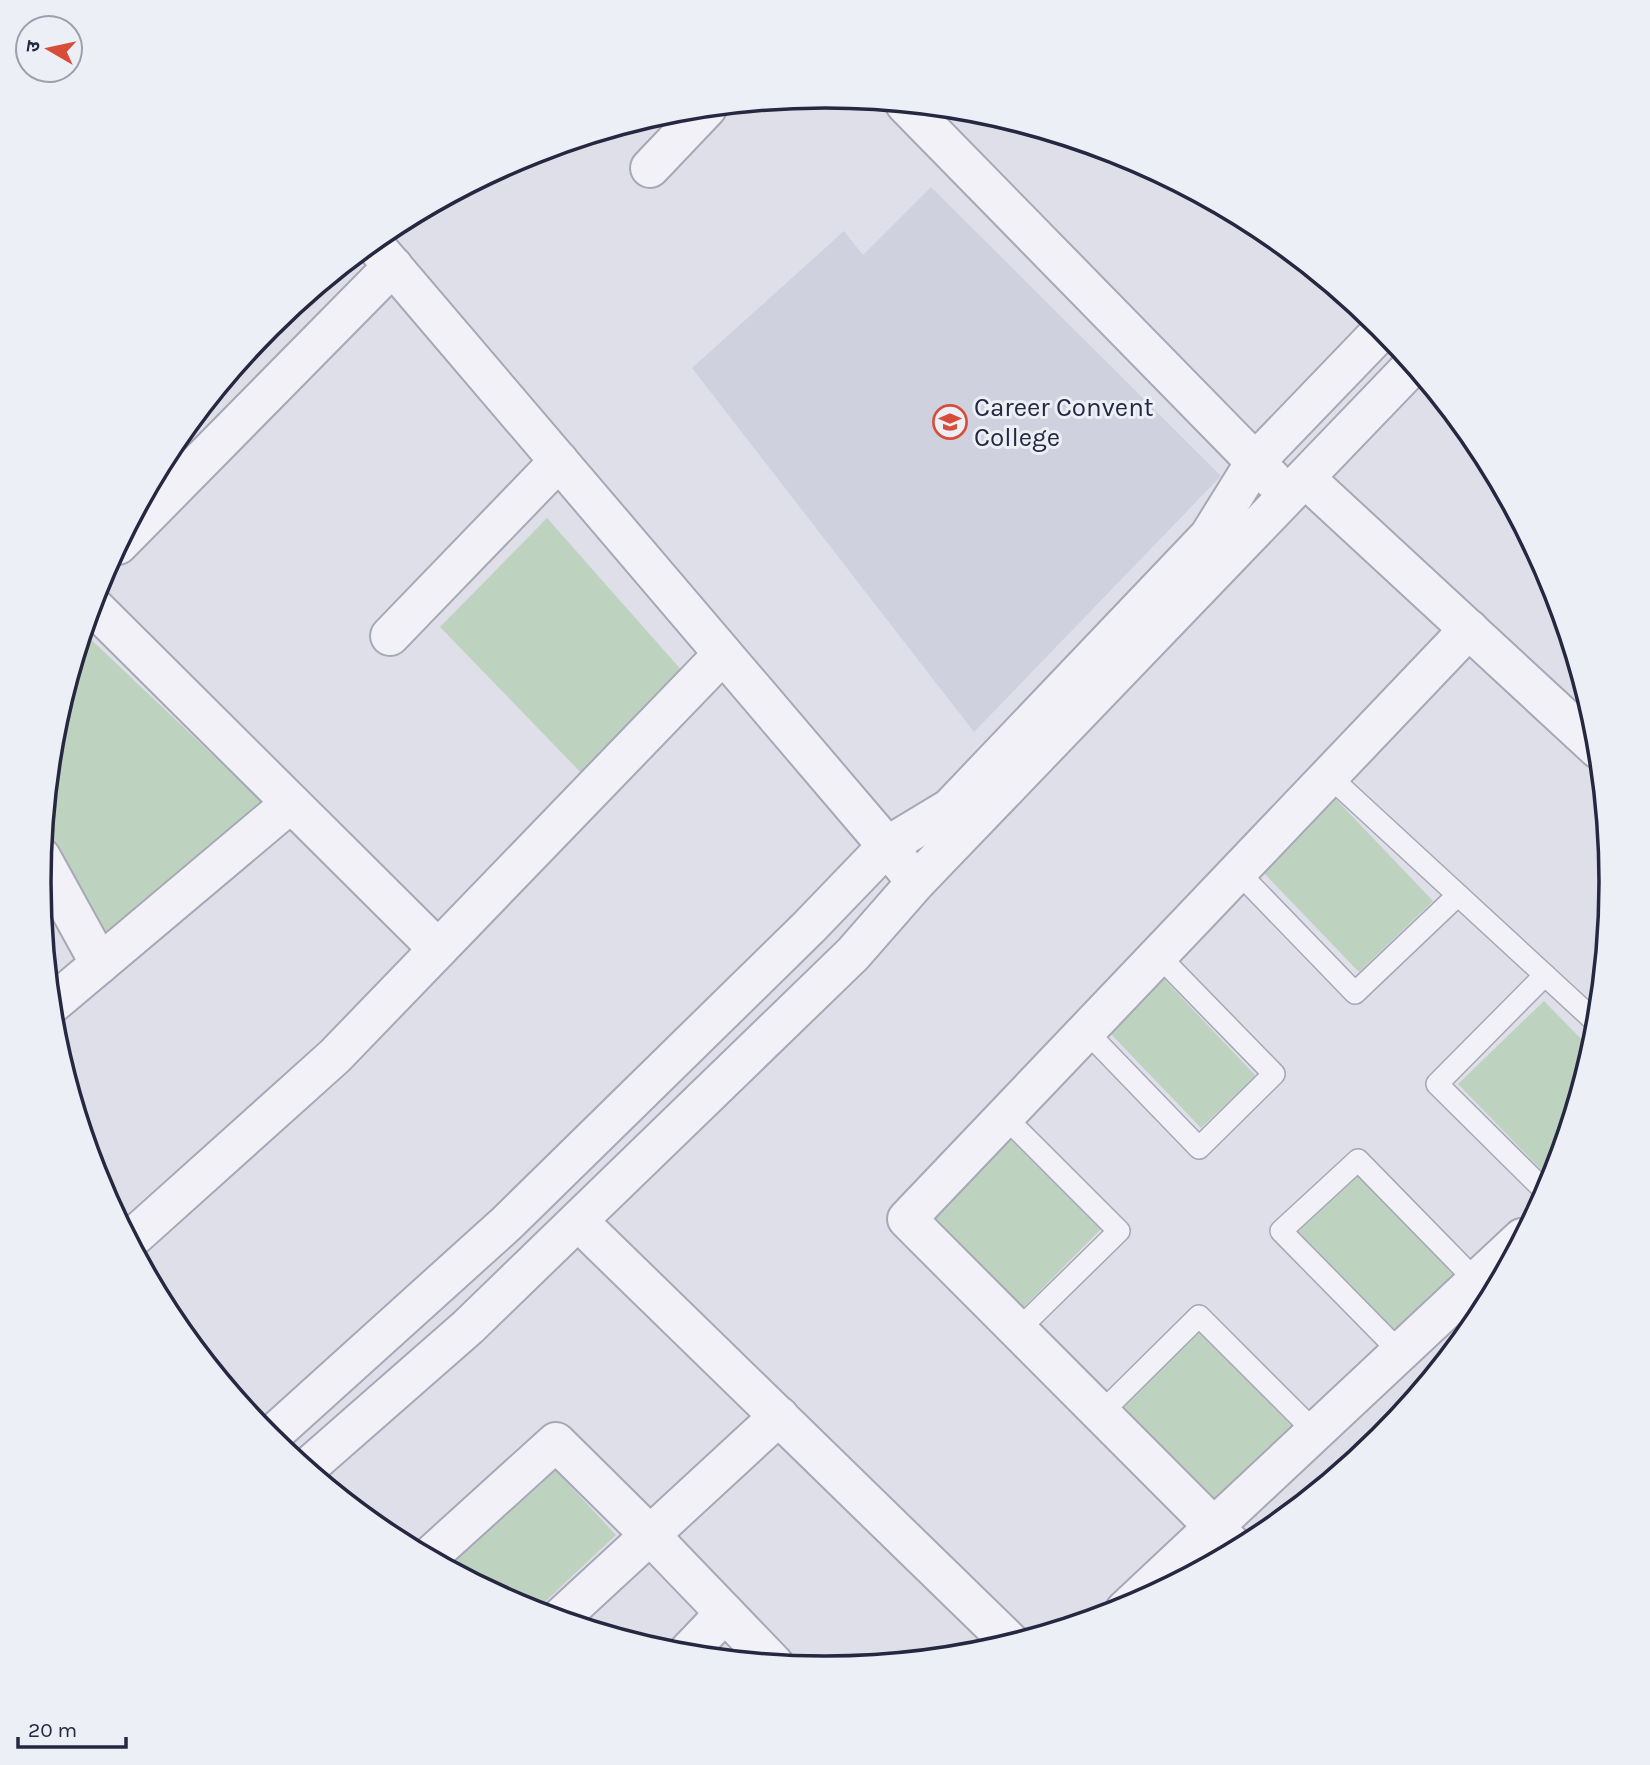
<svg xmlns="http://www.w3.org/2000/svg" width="1650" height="1765" font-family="Karla,'Noto Sans Devanagari',sans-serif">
<rect width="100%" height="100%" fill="#dedfe9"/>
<polygon fill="#d0d1de" points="931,187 1221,476 974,732 692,368 844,231 863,255"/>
<g fill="#bed3bf">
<polygon points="547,518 684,673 588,780 440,627"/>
<polygon points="83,632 270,809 96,942 42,844 54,729"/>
<polygon points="1333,796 1433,901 1359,972 1259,868"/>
<polygon points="1163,978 1256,1076 1201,1128 1108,1031"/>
<polygon points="1544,1001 1592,1050 1552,1181 1458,1084"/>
<polygon points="1011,1140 1101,1229 1022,1309 932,1221"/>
<polygon points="1356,1173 1458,1278 1399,1337 1297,1231"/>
<polygon points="1198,1331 1297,1431 1217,1511 1118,1410"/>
<polygon points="548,1462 616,1535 534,1612 524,1609 440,1564"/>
</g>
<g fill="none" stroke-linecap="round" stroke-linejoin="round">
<g stroke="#a7a8b7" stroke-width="24">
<g id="service">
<polyline points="1329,776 1598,1024"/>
<polyline points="1238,872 1355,993 1458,895"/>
<polyline points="1545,975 1437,1084 1547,1193"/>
<polyline points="1086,1031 1199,1148 1274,1074 1158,955"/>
<polyline points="1004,1116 1119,1231 1018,1330"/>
<polyline points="1400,1352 1281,1231 1358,1160 1491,1296"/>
<polyline points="1101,1413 1199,1316 1315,1432"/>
</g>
</g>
<g stroke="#a7a8b7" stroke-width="42">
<g id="minor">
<polyline points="650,168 707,108"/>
<polyline points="372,242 887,846 916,882"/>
<polyline points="1305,478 1598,749"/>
<polyline points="118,545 393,266"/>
<polyline points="91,604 438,949"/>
<polyline points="390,636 559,461"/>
<polyline points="41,857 100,964"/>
<polyline points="51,1005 291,803"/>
<polyline points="129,1241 335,1056 723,654"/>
<polyline points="1237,1550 907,1219 1469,629"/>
<polyline points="428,1558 556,1442 650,1535 774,1664"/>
<polyline points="1125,1610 1522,1238"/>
<polyline points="558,1620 779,1416"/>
<polyline points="685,1655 725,1613"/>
</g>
</g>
<g stroke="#a7a8b7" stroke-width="42">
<g id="tertiary">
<polyline points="905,104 1273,480"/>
<polyline points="578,1221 1012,1644"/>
<polyline points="269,1438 507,1223 809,927 887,846 950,808 1209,536 1255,462 1383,329"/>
<polyline points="306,1469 468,1327 853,954 916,882 1413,365"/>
</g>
</g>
<use href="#service" stroke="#f1f1f7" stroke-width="21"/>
<use href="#minor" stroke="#f1f1f7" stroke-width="38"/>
<use href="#tertiary" stroke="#f1f1f7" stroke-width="38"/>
</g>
<defs>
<g id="university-ring" transform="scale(1.75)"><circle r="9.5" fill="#edeff6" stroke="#d84d39" stroke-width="1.5"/><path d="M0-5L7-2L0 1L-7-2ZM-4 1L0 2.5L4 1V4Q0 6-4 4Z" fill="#d84d39"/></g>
</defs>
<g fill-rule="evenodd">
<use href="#university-ring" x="950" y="422"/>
</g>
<g text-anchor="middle" stroke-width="6" stroke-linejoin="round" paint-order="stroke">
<g font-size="26" fill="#262841" stroke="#edeff6" text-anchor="start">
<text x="974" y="416">Career Convent<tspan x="974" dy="30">College</tspan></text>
</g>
</g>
<path d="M0 0H1650V1765H0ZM51 882a774 774 0 1 1 1548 0a774 774 0 1 1-1548 0Z" fill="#edeff6" fill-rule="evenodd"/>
<path fill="none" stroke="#262841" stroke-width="3.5" d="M51 882a774 774 0 1 1 1548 0a774 774 0 1 1-1548 0Z"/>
<g transform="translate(49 49) rotate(279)"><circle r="33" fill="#edeff6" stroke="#9d9fae" stroke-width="2"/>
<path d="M0-5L12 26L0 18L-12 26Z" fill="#d84d39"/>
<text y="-10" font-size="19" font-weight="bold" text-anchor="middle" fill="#262841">उ</text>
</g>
<path d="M18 1737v10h108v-10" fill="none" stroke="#262841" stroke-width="3.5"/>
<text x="28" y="1737" font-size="21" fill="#262841" stroke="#edeff6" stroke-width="5" paint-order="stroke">20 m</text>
</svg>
